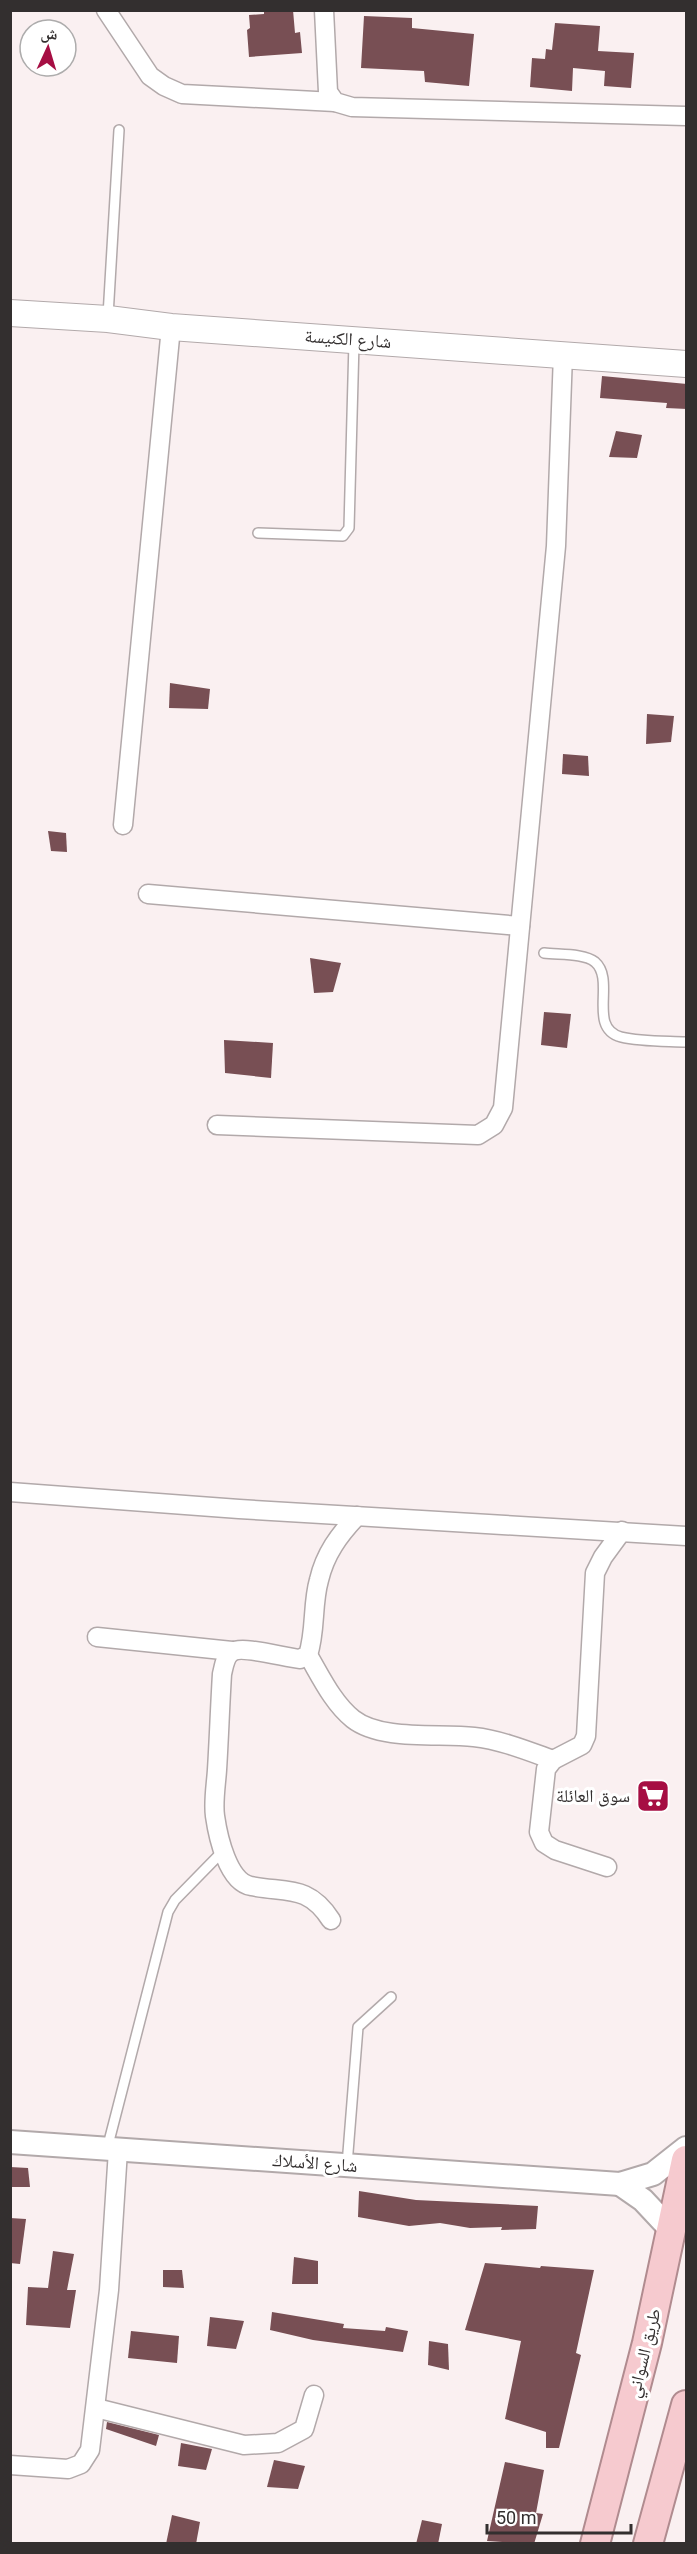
<svg xmlns="http://www.w3.org/2000/svg" width="697" height="2554" font-family="Roboto,'Noto Naskh Arabic',sans-serif">
<rect width="100%" height="100%" fill="#faf0f1"/>
<g fill="#784f54">
<polygon points="264,10 293,10 295,33 300,32 302,53 249,57 247,30 250,28 249,15 264,14"/>
<polygon points="364,16 412,18 412,28 474,34 469,86 425,82 424,71 361,68"/>
<polygon points="555,23 600,26 598,51 634,53 631,88 604,86 605,71 573,68 572,91 530,87 532,58 545,59 546,49 552,50"/>
<polygon points="602,376 687,384 687,409 666,408 667,403 600,398"/>
<polygon points="616,431 642,435 637,458 609,457"/>
<polygon points="170,683 210,689 208,709 169,708"/>
<polygon points="647,714 674,716 671,742 646,744"/>
<polygon points="563,754 588,756 589,776 562,774"/>
<polygon points="48,831 66,833 67,852 51,851"/>
<polygon points="310,958 341,963 333,992 314,993"/>
<polygon points="544,1012 571,1014 567,1048 541,1045"/>
<polygon points="224,1040 273,1043 271,1078 225,1073"/>
<polygon points="10,2167 28,2168 30,2187 10,2187"/>
<polygon points="359,2191 416,2200 538,2206 536,2229 501,2230 502,2227 470,2228 440,2223 409,2226 358,2217"/>
<polygon points="10,2218 26,2219 20,2264 10,2263"/>
<polygon points="53,2251 74,2254 67,2290 76,2290 70,2328 26,2325 28,2287 48,2288"/>
<polygon points="294,2257 318,2261 318,2284 292,2284"/>
<polygon points="485,2263 540,2268 541,2266 594,2270 576,2353 581,2355 559,2448 546,2448 546,2432 505,2419 521,2341 465,2330"/>
<polygon points="163,2270 182,2270 184,2288 163,2287"/>
<polygon points="272,2312 344,2324 343,2328 385,2331 386,2327 408,2331 403,2352 313,2340 270,2330"/>
<polygon points="210,2317 244,2321 236,2349 207,2346"/>
<polygon points="131,2331 179,2336 177,2363 128,2358"/>
<polygon points="429,2341 448,2344 449,2370 428,2365"/>
<polygon points="107,2422 159,2435 156,2446 106,2429"/>
<polygon points="181,2443 212,2449 206,2470 178,2466"/>
<polygon points="274,2460 305,2466 298,2489 267,2487"/>
<polygon points="505,2462 544,2470 536,2513 543,2514 534,2544 487,2541"/>
<polygon points="172,2515 200,2522 196,2544 166,2544"/>
<polygon points="422,2520 442,2524 438,2544 416,2544"/>
</g>
<g fill="none" stroke-linecap="round" stroke-linejoin="round">
<g stroke="#b2a9aa" stroke-width="12">
<g id="service">
<polyline points="108,316 119,130"/>
<polyline points="258,533 343,536 349,528 354,342"/>
<path d="M544 953C558 955 584 953 595 962 616 980 587 1028 621 1037 641 1042 666 1041 686 1042"/>
<polyline points="107,2149 168,1912 175,1900 223,1851"/>
<polyline points="347,2165 358,2027 391,1997"/>
</g>
</g>
<g stroke="#b2a9aa" stroke-width="21">
<g id="minor">
<polyline points="106,10 150,76 164,86 182,94 335,102"/>
<polyline points="324,10 328,92 335,102 352,107 686,116"/>
<polyline points="123,825 171,327"/>
<polyline points="148,894 520,926"/>
<polyline points="217,1125 478,1135 494,1125 503,1108 556,546 563,354"/>
<polyline points="10,1492 239,1509 686,1536"/>
<polyline points="97,1637 232,1651"/>
<path d="M308 1655C321 1677 333 1703 353 1719 381 1741 439 1733 474 1737 501 1740 528 1751 553 1760"/>
<polyline points="607,1867 555,1850 544,1843 539,1832 546,1769 553,1760 582,1745 586,1736 595,1573 603,1557 622,1531"/>
<path d="M331 1920C308 1884 286 1893 251 1886 228 1882 218 1837 215 1816 213 1802 216 1785 217 1770 219 1738 220 1706 222 1674 224 1666 225 1656 232 1652 242 1645 286 1658 300 1659L308 1655C316 1631 312 1604 319 1580 325 1554 339 1535 357 1516"/>
<polyline points="96,2408 244,2445 278,2443 304,2429 314,2395"/>
<polyline points="10,2465 68,2469 81,2464 90,2450 109,2290 118,2150"/>
</g>
</g>
<g stroke="#b2a9aa" stroke-width="26">
<g id="tertiary">
<polyline points="10,2142 620,2184 653,2174 686,2148"/>
<polyline points="620,2184 643,2200 672,2231"/>
</g>
</g>
<g stroke="#b2a9aa" stroke-width="28">
<polyline id="secondary" points="10,313 108,319 171,327 686,364"/>
</g>
<g stroke="#b08b8f" stroke-width="32">
<g id="trunk">
<polyline points="595,2544 647,2343 686,2160"/>
<polyline points="648,2544 686,2405"/>
</g>
</g>
<use href="#service" stroke="#fff" stroke-width="9"/>
<use href="#minor" stroke="#fff" stroke-width="18"/>
<use href="#tertiary" stroke="#fff" stroke-width="22"/>
<use href="#secondary" stroke="#fff" stroke-width="26"/>
<use href="#trunk" stroke="#f6cacf" stroke-width="28"/>
</g>
<defs>
<g id="supermarket-square" transform="scale(1.725)"><rect x="-9" y="-9" width="18" height="18" rx="4" fill="#a60e43" stroke="#fff"/><path d="M-6-5.5h2.5l.6 2H6L4.5 2H-2.5L-4.4-4H-6ZM-1.5 3.2a1.3 1.3 0 1 0 .1 0ZM3 3.2a1.3 1.3 0 1 0 .1 0Z" fill="#fff"/></g>
</defs>
<g fill-rule="evenodd">
<use href="#supermarket-square" x="653" y="1796"/>
</g>
<g text-anchor="middle" stroke-width="6" stroke-linejoin="round" paint-order="stroke">
<g font-size="18" fill="#332f2f" stroke="#fff">
<text transform="translate(348 339) rotate(4)" y="6">شارع الكنيسة</text>
<text transform="translate(315 2163) rotate(4)" y="6">شارع الأسلاك</text>
<text transform="translate(644 2353) rotate(-76)" y="6">طريق السواني</text>
</g>
<g font-size="18" fill="#332f2f" stroke="#fff" text-anchor="end">
<text x="630" y="1802">سوق العائلة</text>
</g>
</g>
<rect width="697" height="2554" fill="none" stroke="#332f2f" stroke-width="24"/>
<g transform="translate(48 48) rotate(4)"><circle r="28" fill="#ffffff" stroke="#adacac" stroke-width="1.5"/>
<path d="M0-4.5L10 22L0 15L-10 22Z" fill="#a60e43"/>
<text y="-9" font-size="16" font-weight="bold" text-anchor="middle" fill="#332f2f">ش</text>
</g>
<path d="M487 2524v9h144v-9" fill="none" stroke="#332f2f" stroke-width="3"/>
<text x="496" y="2524" font-size="18" fill="#332f2f" stroke="#ffffff" stroke-width="4.5" paint-order="stroke">50 m</text>
</svg>
